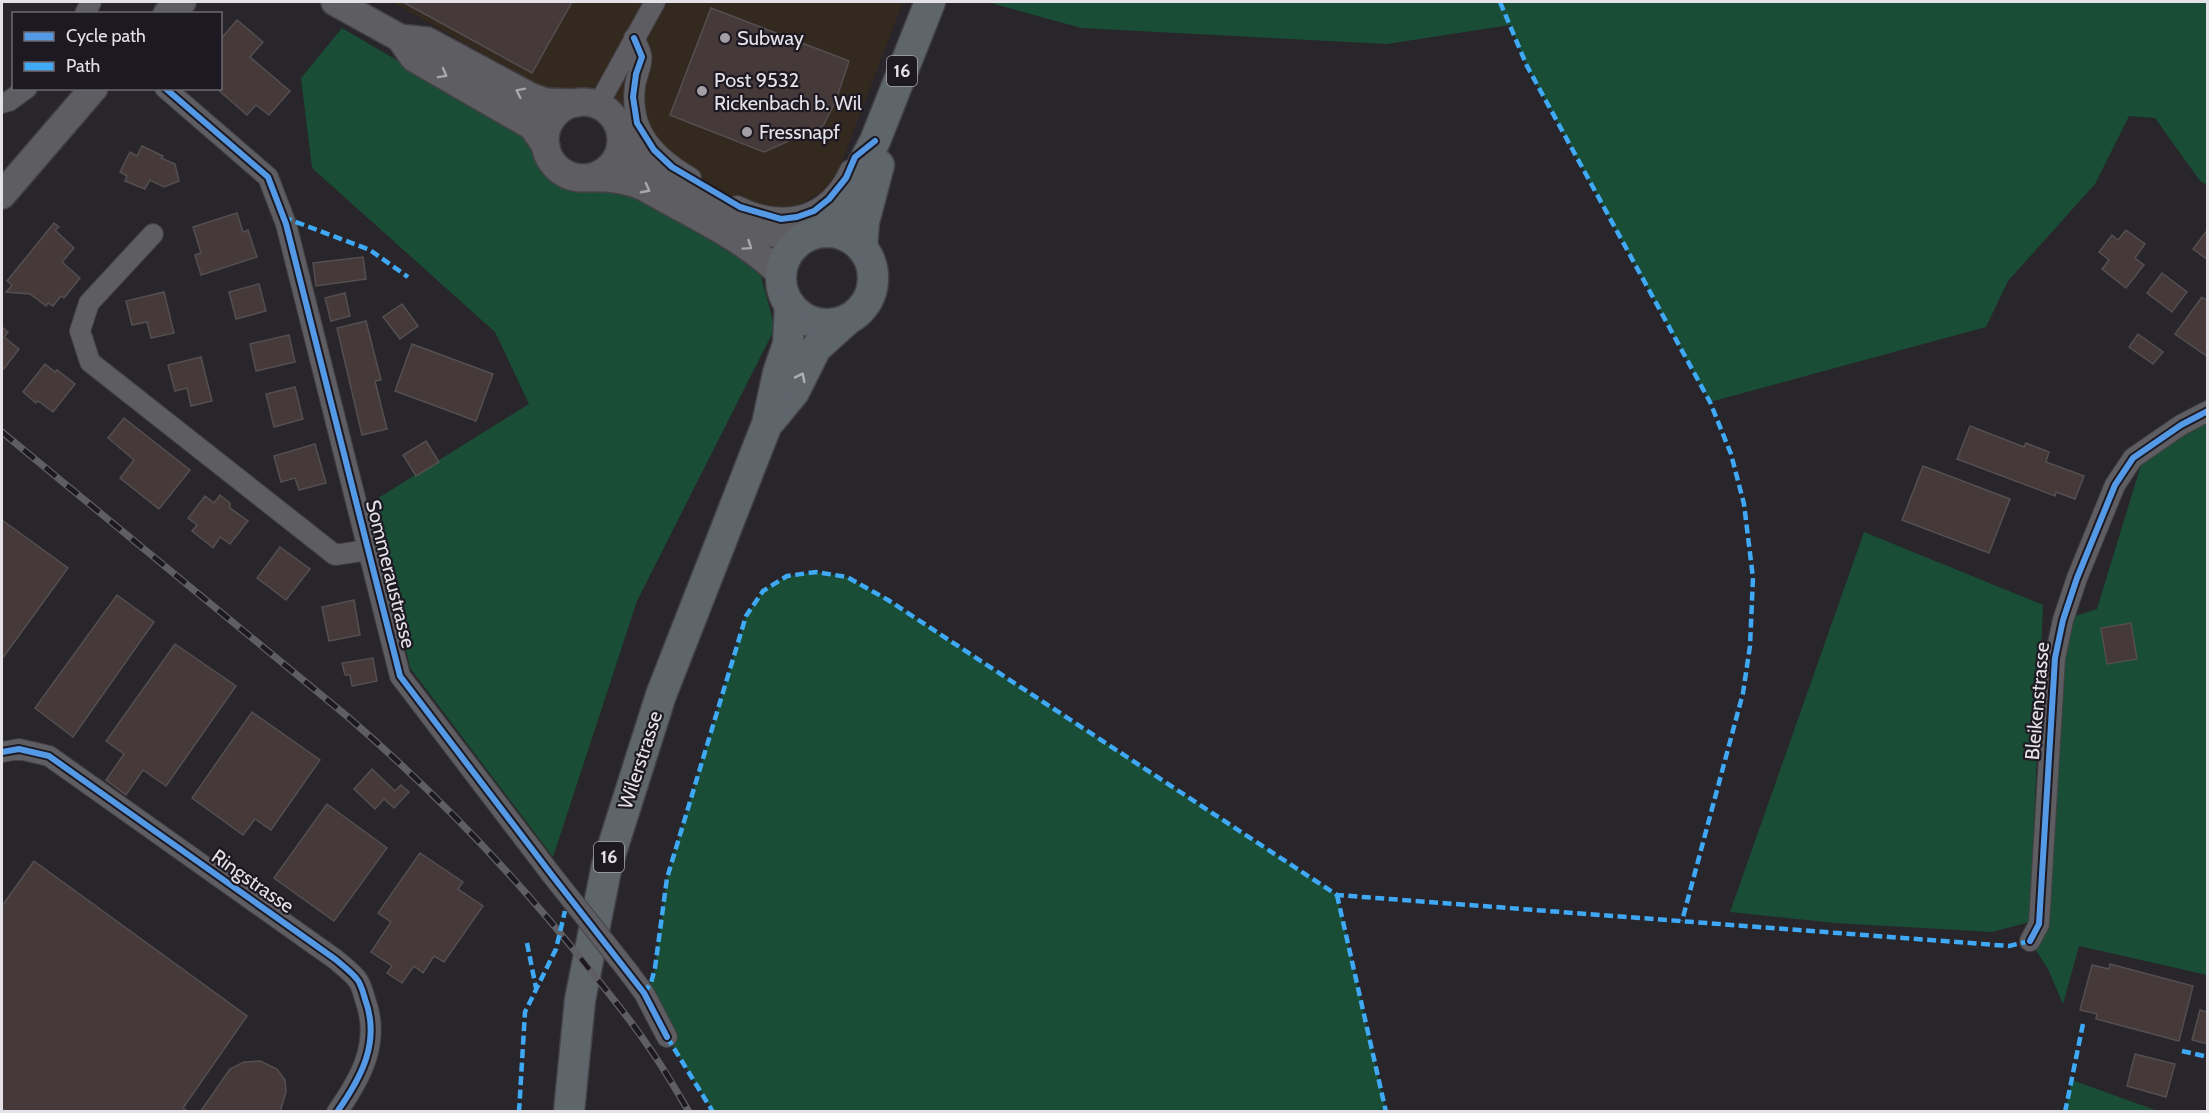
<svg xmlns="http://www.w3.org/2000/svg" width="2209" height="1113" font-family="Cabin,sans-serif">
<rect width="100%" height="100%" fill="#28252b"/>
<polygon fill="#34291e" points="392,2 903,2 833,185 793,209 753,208"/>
<g fill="#1a4d35">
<polygon points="987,2 2207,2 2207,185 2200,181 2155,118 2129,116 2095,184 2008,281 1986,327 1710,402 1527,66 1510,25 1387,44 1081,28"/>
<polygon points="342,28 521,133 560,182 629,192 759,269 775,328 637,601 553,857 410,668 372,502 529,404 495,332 312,168 301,78"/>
<polygon points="2207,421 2207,975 2079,946 2063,1004 2048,969 2030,941 2063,620 2097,609 2147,445"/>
<polygon points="1864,532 2043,605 2030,922 1992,932 1835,923 1730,912"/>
<polygon points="816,572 847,577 888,600 1337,895 1386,1111 713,1111 667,1037 644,993 651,983 655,968 667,878 746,616 763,591 787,576"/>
<polygon points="2072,1080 2158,1111 2065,1111"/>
</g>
<g fill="#463939" stroke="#534f51" stroke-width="1.5">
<polygon points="403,2 572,2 532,73"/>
<polygon points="711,8 849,61 835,103 823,126 764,152 670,115"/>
<polygon points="237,20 263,42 250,57 290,91 269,115 256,105 247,115 216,88 220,88 220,40"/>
<polygon points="142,146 163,156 161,158 175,164 179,181 164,187 150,180 145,189 125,181 127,176 120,172 130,152 137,156"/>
<polygon points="237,213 243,232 248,230 257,257 201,275 195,255 201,253 193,227"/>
<polygon points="54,223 59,227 55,230 74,248 62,262 80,278 64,298 61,296 53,306 48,303 46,306 30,294 6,292 12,285 7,281"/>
<polygon points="2208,229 2208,260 2193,249"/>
<polygon points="2126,230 2145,244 2135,258 2144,265 2126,288 2102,269 2109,260 2099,252 2112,235 2118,240"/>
<polygon points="363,257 366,279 316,286 313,263"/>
<polygon points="2162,273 2187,292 2172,312 2147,293"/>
<polygon points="259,284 266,311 236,319 229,292"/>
<polygon points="164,292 174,333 151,338 147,322 132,325 126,301"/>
<polygon points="345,293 350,316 331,321 325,298"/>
<polygon points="2202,297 2208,301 2208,357 2175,334"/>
<polygon points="402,304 418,326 400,339 383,317"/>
<polygon points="366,321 381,380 375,381 387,429 362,435 337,328"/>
<polygon points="2,327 8,332 4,337 19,349 2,371"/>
<polygon points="2138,334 2163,352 2153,364 2129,347"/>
<polygon points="289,335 295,362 256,371 250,344"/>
<polygon points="412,344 493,374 476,421 395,391"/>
<polygon points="201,357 212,401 191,406 187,388 175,391 168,365"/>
<polygon points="45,364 55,372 57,370 75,384 53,412 38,401 36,403 23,392"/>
<polygon points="295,387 303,419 274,427 266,394"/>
<polygon points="124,418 190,470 159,509 120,478 134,460 108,438"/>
<polygon points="1970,426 2024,447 2026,443 2049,452 2046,462 2084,476 2075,499 2056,492 2055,496 1957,459"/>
<polygon points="426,441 439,462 416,476 403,455"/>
<polygon points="315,444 326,483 299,490 295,478 281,482 274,456"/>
<polygon points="1923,466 2010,499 1989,553 1902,520"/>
<polygon points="220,495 230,503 230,508 248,521 230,544 220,537 213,548 192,531 197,525 188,518 205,496 214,503"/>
<polygon points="2,520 68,568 2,659"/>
<polygon points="280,547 310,569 286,600 257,578"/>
<polygon points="117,595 154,622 73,737 35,708"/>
<polygon points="354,600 360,635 329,641 322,607"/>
<polygon points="2131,623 2137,659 2107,664 2101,628"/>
<polygon points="175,644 236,686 166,786 143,770 126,795 106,780 124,754 106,741"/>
<polygon points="373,658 377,681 352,686 350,675 345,675 342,663"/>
<polygon points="252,712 320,760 271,830 255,819 243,835 192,798"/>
<polygon points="372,769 395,791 401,785 409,792 394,808 384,799 375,809 354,789"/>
<polygon points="327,804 387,848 334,921 274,878"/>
<polygon points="420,853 463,882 458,889 483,906 444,962 434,956 423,973 414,966 402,983 387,973 392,966 371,952 391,922 378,913"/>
<polygon points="34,861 247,1016 183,1108 189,1112 2,1112 2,906"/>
<polygon points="2110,964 2193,986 2179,1041 2096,1019 2097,1014 2080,1010 2092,965 2109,969"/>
<polygon points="2200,1010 2208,1012 2208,1044 2192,1040"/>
<polygon points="2135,1054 2175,1064 2166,1097 2127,1086"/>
<polygon points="260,1061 277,1069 285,1080 286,1092 280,1112 200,1112 230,1069 244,1062"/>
</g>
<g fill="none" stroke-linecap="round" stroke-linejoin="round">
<g stroke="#434146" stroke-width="22">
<g id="street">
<polyline points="85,14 91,2"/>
<path d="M634 38C636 43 640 49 641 55 643 63 636 77 635 86 629 131 655 157 691 178"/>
<polyline points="165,88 268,177 286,224 400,676 551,874"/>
<polyline points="2,103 9,101 27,88"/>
<polyline points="598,105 655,2"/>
<path d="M737 206C783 229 828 219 850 170"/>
<polyline points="153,234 89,303 80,331 90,362 335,555 368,550"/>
<path d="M2 752 19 749 49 756 335 959C342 965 350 971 356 978 361 983 363 992 365 999 381 1042 361 1078 337 1112"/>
<polyline points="2030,941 2039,924 2055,658 2063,620 2077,578 2115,485 2133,458 2181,425 2208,411"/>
<polyline points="627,970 644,993 667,1037"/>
</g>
</g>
<g stroke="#434146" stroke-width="30">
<g id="secondary">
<polyline points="335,2 400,38 427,41 531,97 546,102 577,103"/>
<polyline points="167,14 182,2"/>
<polyline points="400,38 414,58 532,126 546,146"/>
<circle cx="583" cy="140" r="38"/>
<polyline points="621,134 640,162 676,184 739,219 769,232 803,239"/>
<path d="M590 178C610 177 626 179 644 187 691 214 742 236 781 274"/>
<polyline points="2,195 94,88"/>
</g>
</g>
<g stroke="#434146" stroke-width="33">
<g id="primary">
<polyline points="824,231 849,198 864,162 875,141 930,2"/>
<circle cx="827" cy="278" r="46"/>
<polyline points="862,247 864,222 879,165"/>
<polyline points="771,420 794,392 816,348 847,320"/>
<polyline points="569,1112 580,1000 607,865 661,695 767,424 778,373 788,344 790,305"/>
</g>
</g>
<use href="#street" stroke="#5e5d61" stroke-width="20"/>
<use href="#secondary" stroke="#5e5d61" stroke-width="27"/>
<use href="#primary" stroke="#5e656b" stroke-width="30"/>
<g stroke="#5f5e62" stroke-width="7">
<path id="rail" d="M2 432 348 717C437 794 517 877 590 970 610 995 630 1019 648 1046 663 1067 676 1090 689 1112"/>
</g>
<use href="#rail" stroke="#1d1923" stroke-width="4.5" stroke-dasharray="14" stroke-linecap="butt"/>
<g stroke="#434146" stroke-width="22" stroke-linecap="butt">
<polyline id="street-bridge" points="551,874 627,970"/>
</g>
<use href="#street-bridge" stroke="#5e5d61" stroke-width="20"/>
<g stroke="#3fa9f5" stroke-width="4.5" stroke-dasharray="9 4.5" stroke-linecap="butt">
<polyline points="1500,2 1527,66 1710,402 1731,454 1744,504 1753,578 1750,646 1743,693 1682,921"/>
<polyline points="283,217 370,250 408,277"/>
<polyline points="1337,895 1386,1112"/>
<polyline points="527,943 536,988"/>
<polyline points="644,993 651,983 655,968 667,878 746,616 763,591 787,576 816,572 847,577 888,600 1337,895 2009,946 2030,941"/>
<polyline points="667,1037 713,1112"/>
<polyline points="2182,1051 2208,1057"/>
<polyline points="519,1112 525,1012 556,949 565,911"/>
<polyline points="2065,1112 2083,1024"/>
</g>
<g stroke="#1d1923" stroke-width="10">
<g id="cycleway">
<polyline points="634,38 642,57 636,74 633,97 637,123 654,150 672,167 740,207 781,219 797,217 814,211 829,199 846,178 855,157 875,141"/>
<polyline points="165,88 268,177 286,224 400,676 551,874 644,993 667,1037"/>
<path d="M2 752 19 749 49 756 335 959C342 965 350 971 356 978 361 983 363 992 365 999 381 1042 361 1078 337 1112"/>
<polyline points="2030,941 2039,924 2055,658 2063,620 2077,578 2115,485 2133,458 2181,425 2208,411"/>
</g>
</g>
<use href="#cycleway" stroke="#5399e6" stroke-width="6"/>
</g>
<defs><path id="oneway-chevron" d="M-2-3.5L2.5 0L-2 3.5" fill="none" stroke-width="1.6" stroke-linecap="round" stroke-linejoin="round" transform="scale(1.5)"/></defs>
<g stroke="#a8a6ab">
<use href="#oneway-chevron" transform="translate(443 74) rotate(29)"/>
<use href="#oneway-chevron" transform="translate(520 92) rotate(-154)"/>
<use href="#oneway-chevron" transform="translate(646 189) rotate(28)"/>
<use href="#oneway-chevron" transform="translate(748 246) rotate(34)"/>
</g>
<use stroke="#aeafb6" href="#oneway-chevron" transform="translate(801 377) rotate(-64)"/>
<g fill="#a29fa6" stroke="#1d1923" stroke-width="2">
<circle cx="725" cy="38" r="6"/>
<circle cx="702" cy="91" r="6"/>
<circle cx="747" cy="132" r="6"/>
</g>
<g text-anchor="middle" stroke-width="4.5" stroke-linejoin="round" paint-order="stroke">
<g fill="#1d1923" stroke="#a8a5ad" stroke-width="1.5">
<rect x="887" y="56" width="30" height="30" rx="4.5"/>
<rect x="594" y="842" width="30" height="30" rx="4.5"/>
</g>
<g font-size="18" font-weight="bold" fill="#e4e1e8">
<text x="902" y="77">16</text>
<text x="609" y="863">16</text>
</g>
<g font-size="20" fill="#e4e1e8" stroke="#1d1923" text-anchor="start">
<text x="737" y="45">Subway</text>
<text x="714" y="87">Post 9532<tspan x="714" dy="23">Rickenbach b. Wil</tspan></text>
<text x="759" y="139">Fressnapf</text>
</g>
<g font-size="20" fill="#e4e1e8" stroke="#1d1923">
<text transform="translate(391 574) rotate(76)" y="7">Sommeraustrasse</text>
<text transform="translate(2037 701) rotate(-85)" y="7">Bleikenstrasse</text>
<text transform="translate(640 760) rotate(-72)" y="7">Wilerstrasse</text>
<text transform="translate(253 881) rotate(35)" y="7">Ringstrasse</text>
</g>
</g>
<rect width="2209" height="1113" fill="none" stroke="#e4e1e8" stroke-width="6"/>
<rect x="12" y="12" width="210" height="78" fill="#1d1923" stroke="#6d6972" stroke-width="1.5"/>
<rect x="24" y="32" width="30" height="9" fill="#5399e6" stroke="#6d6972" stroke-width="1.5"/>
<text x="66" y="42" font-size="18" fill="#e4e1e8">Cycle path</text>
<rect x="24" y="62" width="30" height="9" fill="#3fa9f5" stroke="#6d6972" stroke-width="1.5"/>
<text x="66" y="72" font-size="18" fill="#e4e1e8">Path</text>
</svg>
